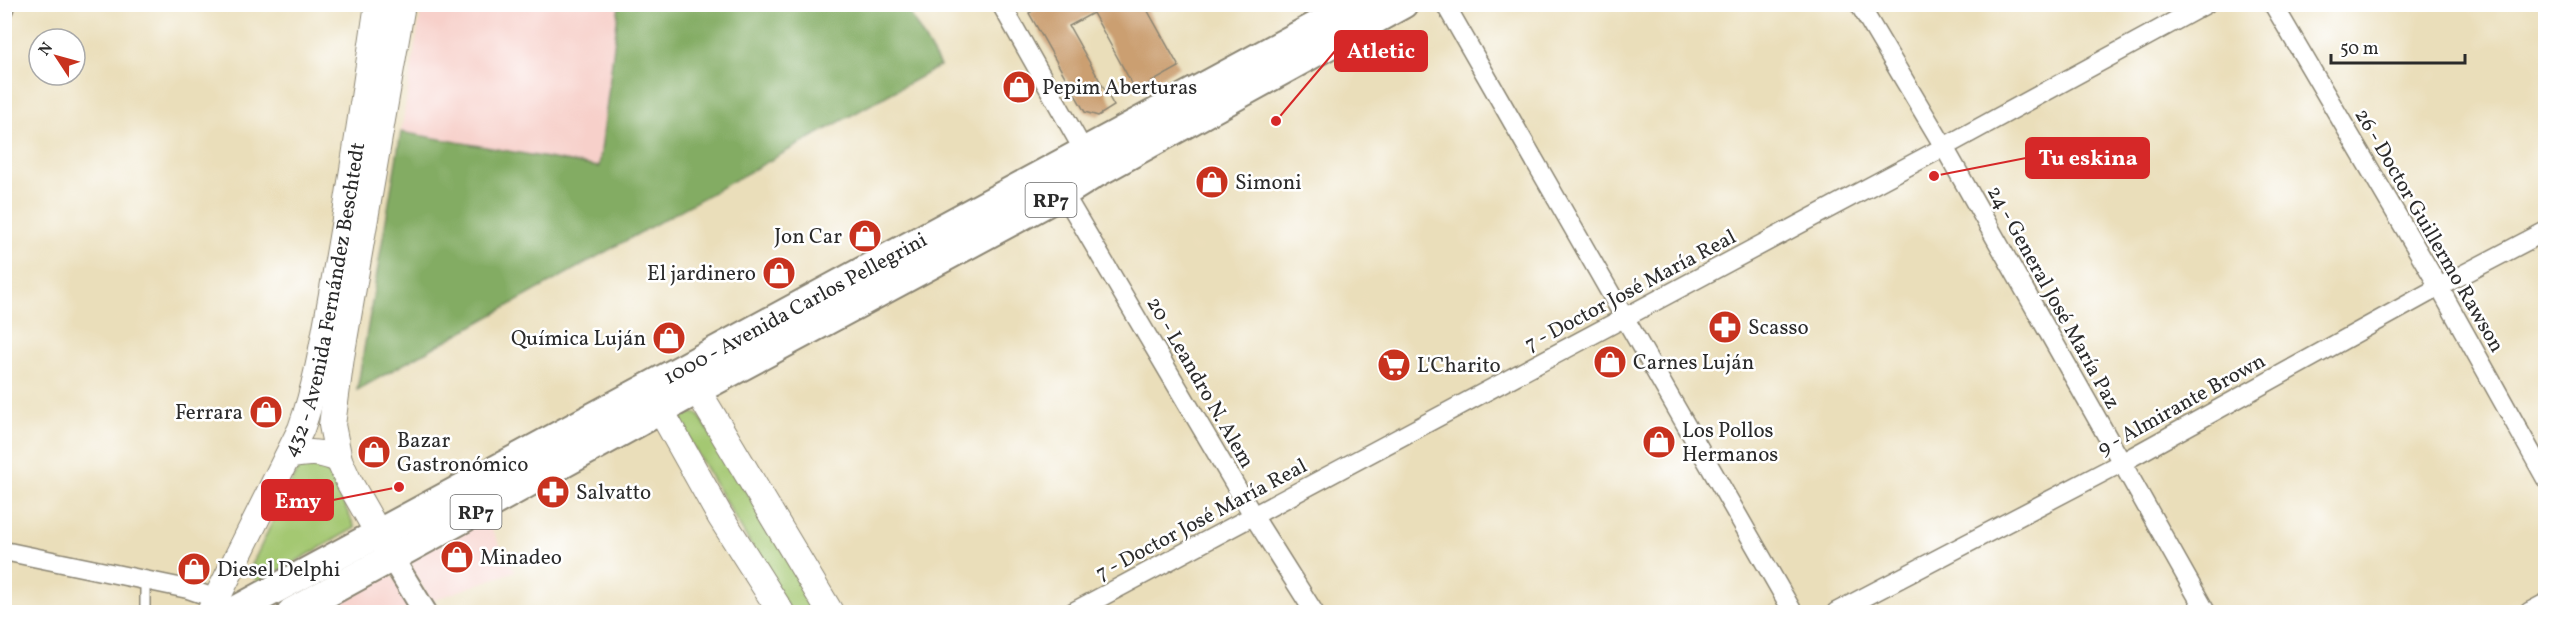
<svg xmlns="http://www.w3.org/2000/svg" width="2550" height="617" font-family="Vollkorn,serif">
<rect width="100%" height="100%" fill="#fff"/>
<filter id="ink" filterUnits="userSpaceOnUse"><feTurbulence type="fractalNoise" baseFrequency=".0167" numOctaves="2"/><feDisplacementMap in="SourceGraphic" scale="12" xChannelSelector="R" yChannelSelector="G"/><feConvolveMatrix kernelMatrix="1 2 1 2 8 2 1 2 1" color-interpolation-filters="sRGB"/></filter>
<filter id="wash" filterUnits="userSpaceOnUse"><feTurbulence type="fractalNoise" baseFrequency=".008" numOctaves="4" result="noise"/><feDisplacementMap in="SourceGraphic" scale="24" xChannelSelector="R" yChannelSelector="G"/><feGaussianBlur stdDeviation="1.35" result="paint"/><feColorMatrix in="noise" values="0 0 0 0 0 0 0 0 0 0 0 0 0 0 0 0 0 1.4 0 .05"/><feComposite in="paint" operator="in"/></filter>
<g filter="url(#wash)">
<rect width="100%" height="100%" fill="#eadeba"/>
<g fill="#f7d0ca">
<polygon points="422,5 619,5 599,168 401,132"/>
<polygon points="482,513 515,571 431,601 413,570 412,563 416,554"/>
<polygon points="389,572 418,612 302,612"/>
</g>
<g fill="#a4c872" stroke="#687a4e" stroke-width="1.5">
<polygon points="691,413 698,414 822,612 790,612 679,422 684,416"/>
<polygon points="323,459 355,528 258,583 250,569 301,462"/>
</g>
<polygon fill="#83ac64" stroke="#576c48" stroke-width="1.5" points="619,5 905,5 940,66 357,390 401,132 599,167"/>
<g id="blocks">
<polygon fill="#cb9f71" points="1044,4 1144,4 1179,67 1136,91 1093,13 1069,26 1114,106 1098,116 1085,112 1029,13"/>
</g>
</g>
<g filter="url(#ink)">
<use href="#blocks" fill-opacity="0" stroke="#8a8472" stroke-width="1.5"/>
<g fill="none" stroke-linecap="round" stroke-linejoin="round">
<g stroke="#8a8472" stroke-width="12">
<polyline id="service" points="145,612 145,580"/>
</g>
<g stroke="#8a8472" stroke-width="21">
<g id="minor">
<polyline points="1001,4 1089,160"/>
<polyline points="1445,4 1793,612"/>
<polyline points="1859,4 1944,147 2206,612"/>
<polyline points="2273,4 2439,287 2546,479"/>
<polyline points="4,9 5,4"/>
<polyline points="1058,184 1254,517 1314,612"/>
<polyline points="4,551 188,589 217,599"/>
<polyline points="1073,612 1944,147 2206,4"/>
<polyline points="1836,612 2121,463 2439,287 2546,231"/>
<polyline points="2529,612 2546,603"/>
</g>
</g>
<g stroke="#8a8472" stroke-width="26">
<polyline id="tertiary" points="392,558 425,612"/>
</g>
<g stroke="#8a8472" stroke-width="28">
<g id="secondary">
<polyline points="687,373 830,612"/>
<polyline points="651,393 720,516 781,612"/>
<path d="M288 456C308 452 320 451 339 460"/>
<polyline points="389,552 349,482 339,460 332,425 341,357 402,4"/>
<path id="s1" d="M210 612 301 429C318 382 325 332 334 283 351 191 364 97 378 4"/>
</g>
</g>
<g stroke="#8a8472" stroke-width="32">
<g id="primary">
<path id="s2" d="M233 612 1357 4"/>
<polyline points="292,612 697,390 1064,193 1096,173 1403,4"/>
</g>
</g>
<use href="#service" stroke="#fff" stroke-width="9"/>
<use href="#minor" stroke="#fff" stroke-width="18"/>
<use href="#tertiary" stroke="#fff" stroke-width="22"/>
<use href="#secondary" stroke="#fff" stroke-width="26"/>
<use href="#primary" stroke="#fff" stroke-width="28"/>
</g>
</g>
<defs>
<g id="shop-disc" transform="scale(1.725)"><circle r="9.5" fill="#c8321e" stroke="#fff"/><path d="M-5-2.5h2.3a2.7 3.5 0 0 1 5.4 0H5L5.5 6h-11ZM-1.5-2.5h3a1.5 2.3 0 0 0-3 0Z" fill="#fff"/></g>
<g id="pharmacy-disc" transform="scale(1.725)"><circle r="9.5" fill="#c8321e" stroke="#fff"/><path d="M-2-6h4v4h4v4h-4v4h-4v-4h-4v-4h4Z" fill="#fff"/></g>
<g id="supermarket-disc" transform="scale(1.725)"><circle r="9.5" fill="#c8321e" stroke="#fff"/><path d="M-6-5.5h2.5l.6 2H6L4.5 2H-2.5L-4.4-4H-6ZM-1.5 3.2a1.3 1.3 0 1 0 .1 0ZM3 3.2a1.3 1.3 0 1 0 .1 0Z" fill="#fff"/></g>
</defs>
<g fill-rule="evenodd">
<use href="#shop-disc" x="1019" y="87"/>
<use href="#shop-disc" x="1212" y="182"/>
<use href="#shop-disc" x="865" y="236"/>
<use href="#shop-disc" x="779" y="273"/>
<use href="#pharmacy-disc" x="1725" y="327"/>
<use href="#shop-disc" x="669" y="338"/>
<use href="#shop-disc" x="1610" y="362"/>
<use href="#supermarket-disc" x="1394" y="365"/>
<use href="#shop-disc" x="266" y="412"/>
<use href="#shop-disc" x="1659" y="442"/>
<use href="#shop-disc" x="374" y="452"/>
<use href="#pharmacy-disc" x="553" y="492"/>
<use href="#shop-disc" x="457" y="557"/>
<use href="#shop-disc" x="194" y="569"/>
</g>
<g text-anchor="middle" stroke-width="5" stroke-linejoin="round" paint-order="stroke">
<g fill="#fff" stroke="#6b6b6b" stroke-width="1.5">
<rect x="1025.5" y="183" width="51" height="34" rx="4.5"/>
<rect x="450.5" y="495" width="51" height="34" rx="4.5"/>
</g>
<g font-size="20" font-weight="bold" fill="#2b2b2b">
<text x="1051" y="207">RP7</text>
<text x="476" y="519">RP7</text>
</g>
<g font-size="21" fill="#2b2b2b" stroke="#fff" text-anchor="start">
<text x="1042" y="94">Pepim Aberturas</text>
<text x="1235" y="189">Simoni</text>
<text x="842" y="243" text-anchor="end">Jon Car</text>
<text x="756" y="280" text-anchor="end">El jardinero</text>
<text x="1748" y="334">Scasso</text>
<text x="646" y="345" text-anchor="end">Química Luján</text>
<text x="1633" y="369">Carnes Luján</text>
<text x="1417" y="372">L'Charito</text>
<text x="243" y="419" text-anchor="end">Ferrara</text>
<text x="1682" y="437">Los Pollos<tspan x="1682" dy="24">Hermanos</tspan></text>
<text x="397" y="447">Bazar<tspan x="397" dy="24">Gastronómico</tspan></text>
<text x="576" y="499">Salvatto</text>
<text x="480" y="564">Minadeo</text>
<text x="217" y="576">Diesel Delphi</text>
</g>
<g font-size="21" fill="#2b2b2b" stroke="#fff">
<text transform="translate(2430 230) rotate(60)" y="7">26 - Doctor Guillermo Rawson</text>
<text transform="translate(1630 290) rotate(-28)" y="7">7 - Doctor José María Real</text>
<text transform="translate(2054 297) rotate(61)" y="7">24 - General José María Paz</text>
<text dy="7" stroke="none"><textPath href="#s1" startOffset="336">432 - Avenida Fernández Beschtedt</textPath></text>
<text dy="7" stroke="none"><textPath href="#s2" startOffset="639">1000 - Avenida Carlos Pellegrini</textPath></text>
<text transform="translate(1201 382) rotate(60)" y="7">20 - Leandro N. Alem</text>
<text transform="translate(2181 404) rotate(-29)" y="7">9 - Almirante Brown</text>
<text transform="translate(1201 519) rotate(-28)" y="7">7 - Doctor José María Real</text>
</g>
</g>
<path fill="none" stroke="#d62828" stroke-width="2" d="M1276 121L1335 51M1934 176L2026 158M399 487L333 500"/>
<g fill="#d62828" stroke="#fff" stroke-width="2">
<circle cx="1276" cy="121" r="6"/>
<circle cx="1934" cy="176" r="6"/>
<circle cx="399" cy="487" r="6"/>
</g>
<g fill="#d62828" stroke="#d62828" stroke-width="2">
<rect x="1335" y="31" width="92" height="40" rx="6"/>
<rect x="2026" y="138" width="123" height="40" rx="6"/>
<rect x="262" y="480" width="71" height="40" rx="6"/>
</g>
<g font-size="22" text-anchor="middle" font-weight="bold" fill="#fff">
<text x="1381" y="58">Atletic</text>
<text x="2088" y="165">Tu eskina</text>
<text x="298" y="508">Emy</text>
</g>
<rect width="2550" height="617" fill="none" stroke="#fff" stroke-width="24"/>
<g transform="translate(57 57) rotate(306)"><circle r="28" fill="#ffffff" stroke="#aaaaaa" stroke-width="1.5"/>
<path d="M0-4.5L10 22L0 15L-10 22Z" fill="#c8321e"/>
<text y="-9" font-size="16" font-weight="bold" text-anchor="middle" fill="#2b2b2b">N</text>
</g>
<path d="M2331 54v9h134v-9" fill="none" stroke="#2b2b2b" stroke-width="3"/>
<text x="2340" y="54" font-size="18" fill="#2b2b2b" stroke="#ffffff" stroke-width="4.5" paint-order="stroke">50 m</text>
</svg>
